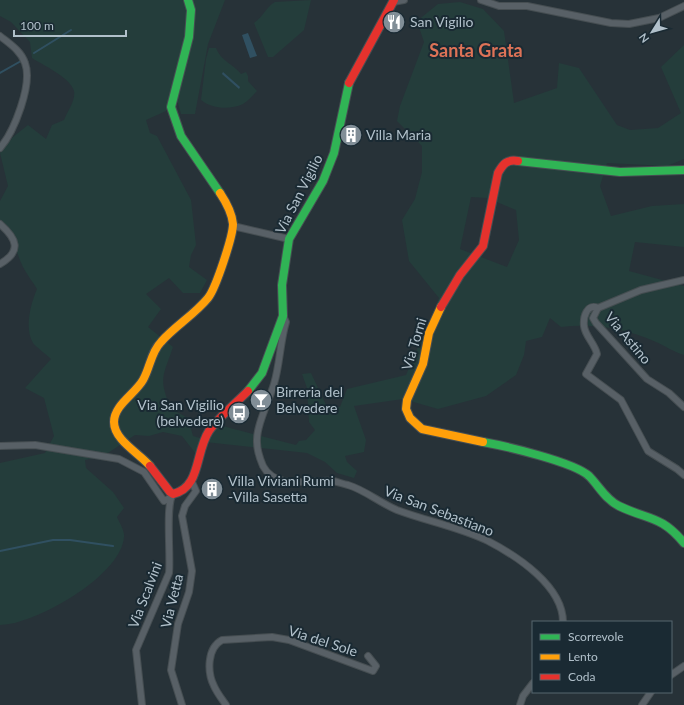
<svg xmlns="http://www.w3.org/2000/svg" width="684" height="705" font-family="Lato,sans-serif">
<rect width="100%" height="100%" fill="#273238"/>
<g fill="#243d3b" fill-rule="evenodd">
<path d="M0 0H225L208 44 195 114H181L174 89 166 111 146 120 150 133 157 136 191 200 196 245 191 255 189 267 207 280 200 293H183L169 278 146 294 161 309 148 327 173 347C163 377 158 378 171 409L188 418 193 436 200 438 211 423 296 445 299 441 306 440 315 430 309 422 307 388 302 374 311 373 327 407H340L347 389 406 375 439 298 409 261 402 220 415 199 422 172V146L397 121 400 106 424 42 417 21 438 4 460 2 483 9 504 31 514 103 557 88 559 63 579 68 617 125 630 130 658 128 681 113 661 67 684 45V159L667 166 607 163 600 186 611 216 652 206 684 204V247L635 242 629 271 684 286V355C674 352 665 346 656 342 626 328 593 323 561 327L550 318 542 337 526 341 524 355 516 375 486 396 438 409 403 399 354 406 366 440 364 452 345 456 347 462 357 471 354 478 337 473 325 462 307 453 205 442 199 458 182 436 163 432 149 436 135 435 105 455 85 460 86 468 113 492 124 508 117 517C119 522 125 531 124 537 121 573 53 612 21 621 14 624 7 624 0 625V463L45 453 54 436 44 398 25 388 51 359C47 355 35 346 33 343 24 328 31 303 37 289 33 282 27 275 23 267 15 251 14 234 0 220V201L8 186 0 153 13 137 28 125 46 139 52 125 64 120C67 112 76 100 74 91 71 78 43 65 32 58L30 42 11 22 0 16ZM471 197 487 198 516 210 519 240 507 267 460 249Z"/>
<path d="M311 0 304 30 273 57H268L254 23C264 16 266 7 275 2Z"/>
<path d="M209 48H216C221 61 233 64 241 74L246 72 248 76V81L257 91C253 95 248 101 243 104 230 110 212 109 201 100L206 59Z"/>
</g>
<g fill="#305061">
<polygon points="248,33 257,56 250,58 242,35"/>
<polygon points="223,72 240,87 239,89 222,74"/>
</g>
<g fill="none" stroke-linecap="round" stroke-linejoin="round">
<g stroke="#305061" stroke-width="2">
<polyline points="34,53 71,30"/>
<polyline points="0,73 21,61"/>
<polyline points="0,551 53,540 70,540 113,546"/>
</g>
<g stroke="#464e52" stroke-width="8">
<g id="street">
<polyline points="481,0 499,6 527,6 611,23 629,24 659,18 684,6"/>
<polyline points="393,2 404,0"/>
<path d="M0 36C10 44 21 51 25 63 33 84 14 132 0 148"/>
<path d="M0 224C17 239 22 251 0 264"/>
<polyline points="233,226 289,239"/>
<polyline points="684,280 641,290 598,308 593,318 596,323 647,379 669,393 684,407"/>
<path d="M598 308C587 303 583 317 584 326 585 336 595 344 597 354L586 374 621 400 648 451 677 469 684 475"/>
<path d="M283 316 286 322C280 342 280 364 274 384 269 401 256 426 257 442 257 450 260 459 263 466 276 491 312 479 333 481 338 482 343 484 348 485 365 490 380 503 397 510 426 521 459 527 488 541 517 556 563 586 563 622"/>
<polyline points="0,446 35,445 119,459 144,472 164,501 170,498"/>
<polyline points="671,675 684,666"/>
<path d="M142 705 136 650 169 573C171 555 165 505 173 494"/>
<polyline points="182,705 171,670 178,624 189,592 192,571 182,516 185,506 196,491 192,482"/>
<path d="M226 705C222 699 217 693 214 686 207 672 207 648 222 640L272 637 289 640 373 671 376 666 368 656"/>
<polyline points="520,705 523,696 533,683"/>
<polyline points="642,705 651,692"/>
</g>
</g>
<g stroke="#464e52" stroke-width="10">
<g id="fast">
<polyline points="188,0 191,10 189,37 171,107 181,136 220,193"/>
<polyline points="518,161 620,172 684,170"/>
<polyline points="248,391 262,373 283,316 282,285 289,239 323,181 334,153 349,83"/>
<path d="M483 442C505 446 574 462 589 476 599 486 606 500 619 506 648 520 661 515 684 543"/>
</g>
</g>
<g stroke="#464e52" stroke-width="10">
<g id="slow">
<polyline points="441,307 429,333 423,364 407,400 406,409 410,418 422,429 483,442"/>
<path d="M150 466C139 453 114 440 114 422 114 405 135 394 143 380 150 368 151 352 161 342 175 326 194 315 208 298 216 288 233 236 233 224 232 213 226 202 220 193"/>
</g>
</g>
<g stroke="#464e52" stroke-width="10">
<g id="jam">
<polyline points="349,83 394,0"/>
<path d="M441 307 460 275 483 246 498 173C503 164 507 159 518 161"/>
<path d="M150 466 170 492 173 494C201 488 195 452 209 431 219 417 235 404 248 391"/>
</g>
</g>
<use href="#street" stroke="#586066" stroke-width="6"/>
<use href="#fast" stroke="#30b455" stroke-width="8"/>
<use href="#slow" stroke="#ff9f0a" stroke-width="8"/>
<use href="#jam" stroke="#e5322d" stroke-width="8"/>
</g>
<defs>
<g id="restaurant-disc" transform="scale(1.15)"><circle r="9.5" fill="#818e97" stroke="#1a2a33"/><path d="M-5-6h1v4h1v-4h1v4h1v-4h1v5L-1.5 .5V6h-2V.5L-5-1ZM5-6V6H3V1.5H1.5Q1.5-4 5-6Z" fill="#fff"/></g>
<g id="building-disc" transform="scale(1.15)"><circle r="9.5" fill="#818e97" stroke="#1a2a33"/><path d="M-4-6H4V6H1V3H-1V6H-4ZM-2.5-4.3h1.7v1.8h-1.7ZM.8-4.3h1.7v1.8H.8ZM-2.5-1h1.7V.8h-1.7ZM.8-1h1.7V.8H.8Z" fill="#fff"/></g>
<g id="bar-disc" transform="scale(1.15)"><circle r="9.5" fill="#818e97" stroke="#1a2a33"/><path d="M-6-5H6L.8 .8V4.5H3.5V6h-7V4.5H-.8V.8Z" fill="#fff"/></g>
<g id="bus-disc" transform="scale(1.15)"><circle r="9.5" fill="#818e97" stroke="#1a2a33"/><path d="M-5-6H5V4H4V6H2V4H-2V6H-4V4H-5ZM-3.5-4V0h7V-4ZM-3.5 1.2v1.5H-2V1.2ZM2 1.2v1.5H3.5V1.2Z" fill="#fff"/></g>
</defs>
<g fill-rule="evenodd">
<use href="#restaurant-disc" x="394" y="22"/>
<use href="#building-disc" x="351" y="135"/>
<use href="#bar-disc" x="261" y="400"/>
<use href="#bus-disc" x="239" y="413"/>
<use href="#building-disc" x="212" y="489"/>
</g>
<g text-anchor="middle" stroke-width="4" stroke-linejoin="round" paint-order="stroke">
<g font-size="14" fill="#b1c0ca" stroke="#1a2a33" text-anchor="start">
<text x="410" y="27">San Vigilio</text>
<text x="366" y="140">Villa Maria</text>
<text x="276" y="397">Birreria del<tspan x="276" dy="16">Belvedere</tspan></text>
<text x="224" y="410" text-anchor="end">Via San Vigilio<tspan x="224" dy="16">(belvedere)</tspan></text>
<text x="228" y="486">Villa Viviani Rumi<tspan x="228" dy="16">-Villa Sasetta</tspan></text>
</g>
<g font-size="14" fill="#b1c0ca" stroke="#1a2a33">
<text transform="translate(299 194) rotate(-63)" y="5">Via San Vigilio</text>
<text transform="translate(628 338) rotate(50)" y="5">Via Astino</text>
<text transform="translate(414 344) rotate(-73)" y="5">Via Torni</text>
<text transform="translate(439 511) rotate(21)" y="5">Via San Sebastiano</text>
<text transform="translate(145 595) rotate(-69)" y="5">Via Scalvini</text>
<text transform="translate(172 601) rotate(-76)" y="5">Via Vetta</text>
<text transform="translate(323 641) rotate(18)" y="5">Via del Sole</text>
</g>
<g font-size="18" font-weight="bold" fill="#de7357" stroke="#1a2a33">
<text x="476" y="57">Santa Grata</text>
</g>
</g>
<rect x="532" y="621" width="140" height="72" fill="#1a2a33" stroke="#56666f"/>
<rect x="540" y="634" width="20" height="6" fill="#30b455" stroke="#56666f"/>
<text x="568" y="641" font-size="12" fill="#b1c0ca">Scorrevole</text>
<rect x="540" y="654" width="20" height="6" fill="#ff9f0a" stroke="#56666f"/>
<text x="568" y="661" font-size="12" fill="#b1c0ca">Lento</text>
<rect x="540" y="674" width="20" height="6" fill="#e5322d" stroke="#56666f"/>
<text x="568" y="681" font-size="12" fill="#b1c0ca">Coda</text>
<g transform="translate(652 32) rotate(233)" stroke="#1a2a33" stroke-width="3" paint-order="stroke">
<path d="M0-3L7 15L0 10L-7 15Z" fill="#b1c0ca"/>
<text y="-6" font-size="11" font-weight="bold" text-anchor="middle" fill="#b1c0ca">N</text>
</g>
<path d="M14 30v6h112v-6" fill="none" stroke="#b1c0ca" stroke-width="2"/>
<text x="20" y="30" font-size="12" fill="#b1c0ca" stroke="#1a2a33" stroke-width="3" paint-order="stroke">100 m</text>
</svg>
